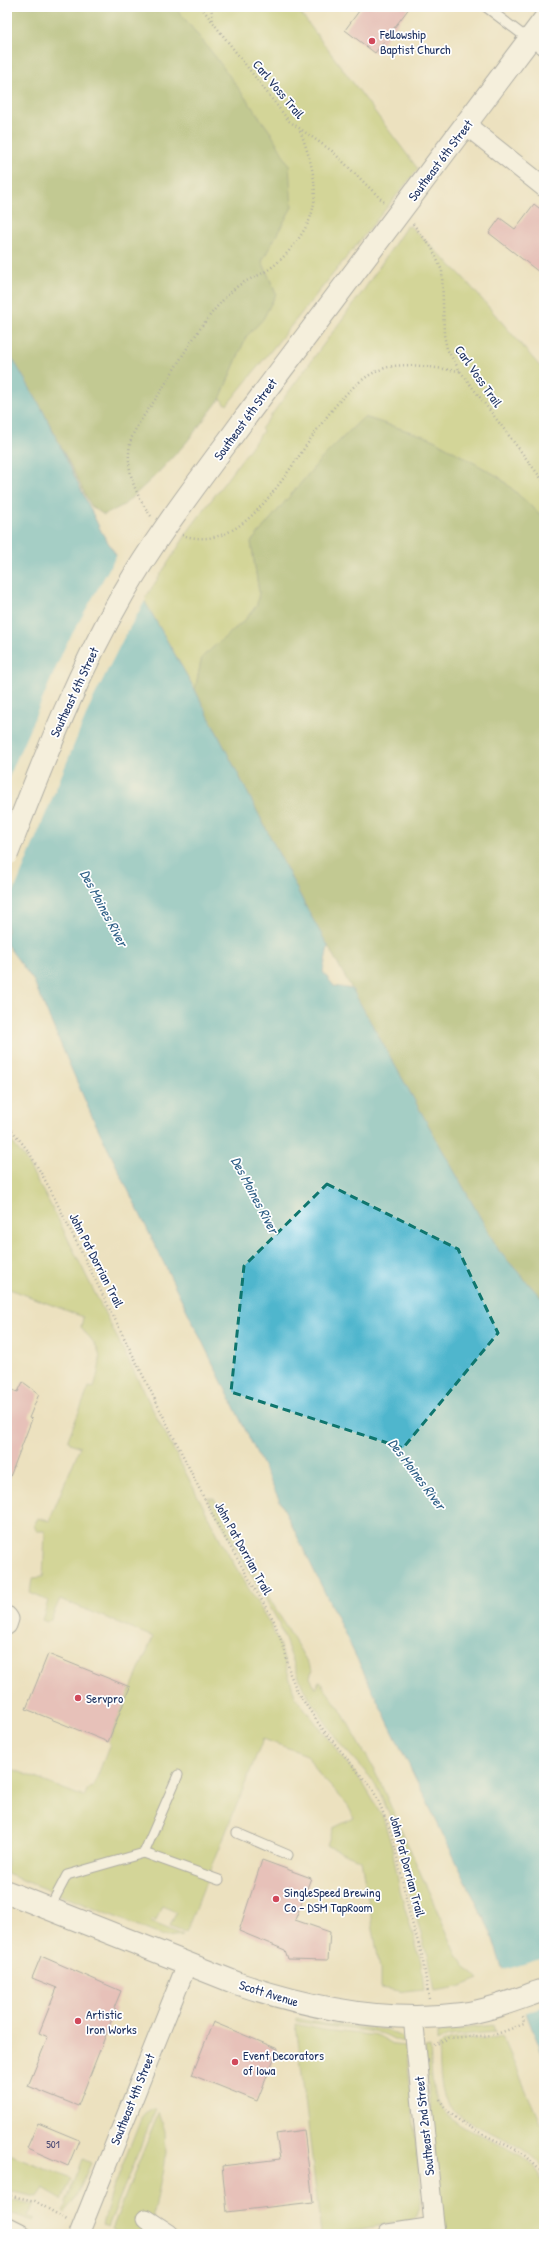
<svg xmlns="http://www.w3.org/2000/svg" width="551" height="2241" font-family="'Patrick Hand',sans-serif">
<rect width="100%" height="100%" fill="#fff"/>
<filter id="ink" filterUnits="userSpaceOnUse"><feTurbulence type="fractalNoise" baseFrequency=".025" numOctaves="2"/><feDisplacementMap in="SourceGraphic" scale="8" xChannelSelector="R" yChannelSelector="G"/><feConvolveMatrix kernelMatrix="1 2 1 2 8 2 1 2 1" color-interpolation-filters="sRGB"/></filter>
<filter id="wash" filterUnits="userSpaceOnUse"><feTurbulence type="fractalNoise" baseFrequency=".012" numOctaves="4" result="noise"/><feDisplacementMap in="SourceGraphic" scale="16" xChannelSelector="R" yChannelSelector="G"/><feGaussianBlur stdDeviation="0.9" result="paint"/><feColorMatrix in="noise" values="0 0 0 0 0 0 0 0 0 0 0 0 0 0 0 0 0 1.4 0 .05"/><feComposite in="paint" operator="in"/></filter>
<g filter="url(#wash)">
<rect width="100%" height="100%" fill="#ece1bf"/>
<g fill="#b4c568" stroke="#687a63">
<polygon points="175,7 296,7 418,169 227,405 220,399 246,337 263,319 276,294 262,261 292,207 271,133 214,55"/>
<polygon points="410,226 461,275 544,371 544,518 499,477 430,438 364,417 322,458 251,542 259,592 257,605 245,620 202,657 195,690 144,600 191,527 263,431 261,429 363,291 406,227"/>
<path d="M7 1136 24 1157 56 1215 156 1416 228 1554 270 1624 280 1646 295 1696 364 1785 383 1817 392 1847 400 1891 421 1962 424 1990 405 1992 380 1988V1969L361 1860 327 1846 333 1828 354 1818 347 1804 316 1771 307 1755 263 1739 186 1932 170 1926 176 1912 162 1906 156 1921 152 1919 151 1922 183 1935 166 1937 7 1874V1767L84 1797 88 1788 93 1787 110 1744 108 1742 153 1637 60 1599 51 1619 47 1622 42 1620 48 1601 30 1593 32 1578 43 1577 45 1531H37L34 1525 38 1518 49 1521 80 1447 70 1443 68 1439 89 1387 94 1388C102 1357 105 1353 81 1328L83 1317 7 1288Z"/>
<polygon points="207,1498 214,1498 251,1567 312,1670 310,1677 315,1689 319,1681 340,1709 376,1773 457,1955 468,1970 479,1979 459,1987 434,1991 428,1959 411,1898 399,1837 380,1793 370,1777 340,1744 303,1688 278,1621"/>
<path d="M296 2018 324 2024 389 2030 401 2036 405 2041C396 2043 388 2034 379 2033 351 2028 323 2027 296 2021Z"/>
<polygon points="296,2024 324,2030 379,2036 395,2045 406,2046 422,2200 417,2216 412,2220 333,2234 321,2234"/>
<polygon points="493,2025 495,2032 448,2036 437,2042 437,2032"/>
<path d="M502 2035 544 2132V2169C536 2159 527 2152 516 2145 494 2132 451 2120 443 2095 438 2080 439 2061 438 2046 442 2044 444 2041 449 2040 466 2035 487 2042 502 2035Z"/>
<path d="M430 2047C432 2063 430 2086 437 2101 456 2141 529 2140 543 2182 547 2195 544 2220 544 2234H442L425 2048Z"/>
<polygon points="153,2108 156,2108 108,2227 103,2224 113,2189 141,2118 145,2113"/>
<polygon points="159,2112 165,2131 166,2153 154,2215 155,2234 120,2234 112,2229"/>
<polygon points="7,2153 72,2179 62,2199 43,2188 37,2197 7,2191"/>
<polygon points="83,2159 91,2163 73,2204 65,2213 63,2211 67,2204 66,2202"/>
<polygon points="7,2200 34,2204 28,2215 35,2219 33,2221 7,2212"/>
</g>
<g fill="#8faa5c" stroke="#556c5d">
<polygon points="7,7 175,7 214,55 271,133 289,165 292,207 262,261 276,294 263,319 246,337 220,399 186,443 157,474 124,505 104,515 91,506 42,409 7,349"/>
<polygon points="364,417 430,438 499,477 544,518 544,1301 499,1251 307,909 195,690 202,657 245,620 257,605 259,592 251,542 322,458"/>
</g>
<polygon fill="#4fb6cd" stroke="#357296" points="7,349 42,409 101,531 144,600 195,690 307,909 328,946 323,972 334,986 352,989 499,1251 544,1301 544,2059 526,2012 503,1971 491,1933 90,1112 33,980 7,945"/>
<g fill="#ece1bf">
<polygon points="118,553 146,599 123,639 91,703 7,908 7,782 65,647"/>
<polygon points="544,1958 544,2006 524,2013 501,1971"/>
</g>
<g id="blocks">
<g fill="#df99b1">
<polygon points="362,7 410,7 375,53 345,30"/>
<polygon points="534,204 544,212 544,276 489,233 500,218 515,229"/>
<polygon points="23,1382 39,1394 29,1418 32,1419 8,1482 7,1403 12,1390 18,1392"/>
<polygon points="48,1654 130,1687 108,1742 26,1709"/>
<polygon points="262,1860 311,1878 295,1920 330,1932 328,1960 288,1959 285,1950 239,1931"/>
<polygon points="41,1956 121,1991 114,2008 116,2009 78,2106 28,2086 48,2037 39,2033 57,1988 32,1978"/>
<polygon points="213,2022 278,2049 257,2101 192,2075"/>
<polygon points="38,2123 79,2140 68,2166 27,2148"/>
<polygon points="304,2130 313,2202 227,2212 222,2166 280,2159 276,2134"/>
</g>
</g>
</g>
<g filter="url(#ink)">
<use href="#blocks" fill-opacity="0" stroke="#646d80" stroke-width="1"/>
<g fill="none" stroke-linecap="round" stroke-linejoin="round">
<g stroke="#646d80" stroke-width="11">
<g id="service">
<polyline points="486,7 544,51"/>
<polyline points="237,1833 288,1855"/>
<polyline points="144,1853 219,1880"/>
<polyline points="49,1909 67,1875 144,1853 178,1775"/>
</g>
</g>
<g stroke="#646d80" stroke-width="21">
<g id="minor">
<polyline points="466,125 544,187"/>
<polyline points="7,1616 9,1619 7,1625"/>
<polyline points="413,2017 435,2234"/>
<polyline points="146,2219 169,2234"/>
<polyline points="79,2234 187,1964"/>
<polyline points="388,2234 434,2227"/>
</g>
</g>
<g stroke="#646d80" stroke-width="24">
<g id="secondary">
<polyline points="245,418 544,20"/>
<path d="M7 1892 239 1984C310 2008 387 2024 462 2014 491 2010 517 1999 544 1990"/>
</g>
</g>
<g stroke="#646d80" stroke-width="24">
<polyline id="primary" points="7,2228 19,2234"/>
</g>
<g stroke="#646d80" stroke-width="2.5" stroke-dasharray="1 3" stroke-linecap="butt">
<polyline points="201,7 289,121 332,151 384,202"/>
<polyline points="211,7 213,22"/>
<polyline points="413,224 432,248 442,271 444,335 447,349 460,371 544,482"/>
<path d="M151 516C135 495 124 467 131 440 136 424 150 408 159 394 181 359 202 319 232 291 242 281 255 278 266 271 283 261 301 238 309 221 322 190 310 159 300 130"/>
<path d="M182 535C272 564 308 392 385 368 408 361 436 369 460 371"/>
<polyline points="7,1124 29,1152 50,1189 218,1526 274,1621 285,1651 290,1674 298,1693 321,1727 373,1790 379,1802 393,1838 410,1916 422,1955 429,1999"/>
<polyline points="434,2045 449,2038 494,2035 524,2024 523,2017"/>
<path d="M440 2099C450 2124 499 2140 522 2153 531 2159 537 2168 544 2175"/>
<polyline points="7,2195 35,2201 67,2220"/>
</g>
<use href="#service" stroke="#fff" stroke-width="9"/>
<use href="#minor" stroke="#fff" stroke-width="19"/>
<use href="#secondary" stroke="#fff" stroke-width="22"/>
<use href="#primary" stroke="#fff" stroke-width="22"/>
<g stroke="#646d80" stroke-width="24" stroke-linecap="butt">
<path id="secondary-bridge" d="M7 854C42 765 75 677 123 594 158 533 203 476 245 418"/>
</g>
<use href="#secondary-bridge" stroke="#fff" stroke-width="22"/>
</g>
</g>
<path d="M0 0H551V2241H0ZM327 1184 458 1249 498 1333 403 1448 231 1392 244 1266Z" fill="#ece1bf" fill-opacity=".55" fill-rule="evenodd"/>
<path fill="none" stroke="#0f766e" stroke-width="3" stroke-dasharray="8 5" stroke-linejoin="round" d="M327 1184 458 1249 498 1333 403 1448 231 1392 244 1266Z"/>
<g fill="#d1495b" stroke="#fff" stroke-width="1.5">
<circle cx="372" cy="41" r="4"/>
<circle cx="78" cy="1698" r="4"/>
<circle cx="276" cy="1899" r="4"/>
<circle cx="78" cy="2021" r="4"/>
<circle cx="235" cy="2062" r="4"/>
</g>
<g text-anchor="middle" stroke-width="3.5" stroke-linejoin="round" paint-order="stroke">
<g font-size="11" fill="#4c4a73">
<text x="53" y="2148">501</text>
</g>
<g font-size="13" fill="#1b2f5e" stroke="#fff" text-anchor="start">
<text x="380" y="39">Fellowship<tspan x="380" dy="15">Baptist Church</tspan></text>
<text x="86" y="1703">Servpro</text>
<text x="284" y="1897">SingleSpeed Brewing<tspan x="284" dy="15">Co - DSM TapRoom</tspan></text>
<text x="86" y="2019">Artistic<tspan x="86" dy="15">Iron Works</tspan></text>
<text x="243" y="2060">Event Decorators<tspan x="243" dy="15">of Iowa</tspan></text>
</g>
<g font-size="13" fill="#1b2f5e" stroke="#fff">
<text transform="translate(279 89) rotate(50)" y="5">Carl Voss Trail</text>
<text transform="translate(440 160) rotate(-53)" y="5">Southeast 6th Street</text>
<text transform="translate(479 376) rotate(55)" y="5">Carl Voss Trail</text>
<text transform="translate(245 419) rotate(-54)" y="5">Southeast 6th Street</text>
<text transform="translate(74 692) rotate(-65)" y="5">Southeast 6th Street</text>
<text transform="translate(97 1260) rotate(63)" y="5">John Pat Dorrian Trail</text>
<text transform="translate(244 1548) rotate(61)" y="5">John Pat Dorrian Trail</text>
<text transform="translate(408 1866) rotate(75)" y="5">John Pat Dorrian Trail</text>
<text transform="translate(269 1993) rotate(17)" y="5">Scott Avenue</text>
<text transform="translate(132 2099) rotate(-68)" y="5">Southeast 4th Street</text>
<text transform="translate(424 2126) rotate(-96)" y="5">Southeast 2nd Street</text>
</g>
<g font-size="14" font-style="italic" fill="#2d5e85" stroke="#fff">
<text transform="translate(104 908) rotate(62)" y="5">Des Moines River</text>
<text transform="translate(255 1195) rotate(62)" y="5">Des Moines River</text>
<text transform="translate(417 1474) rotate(53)" y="5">Des Moines River</text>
</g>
</g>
<rect width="551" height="2241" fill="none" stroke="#fff" stroke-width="24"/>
</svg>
